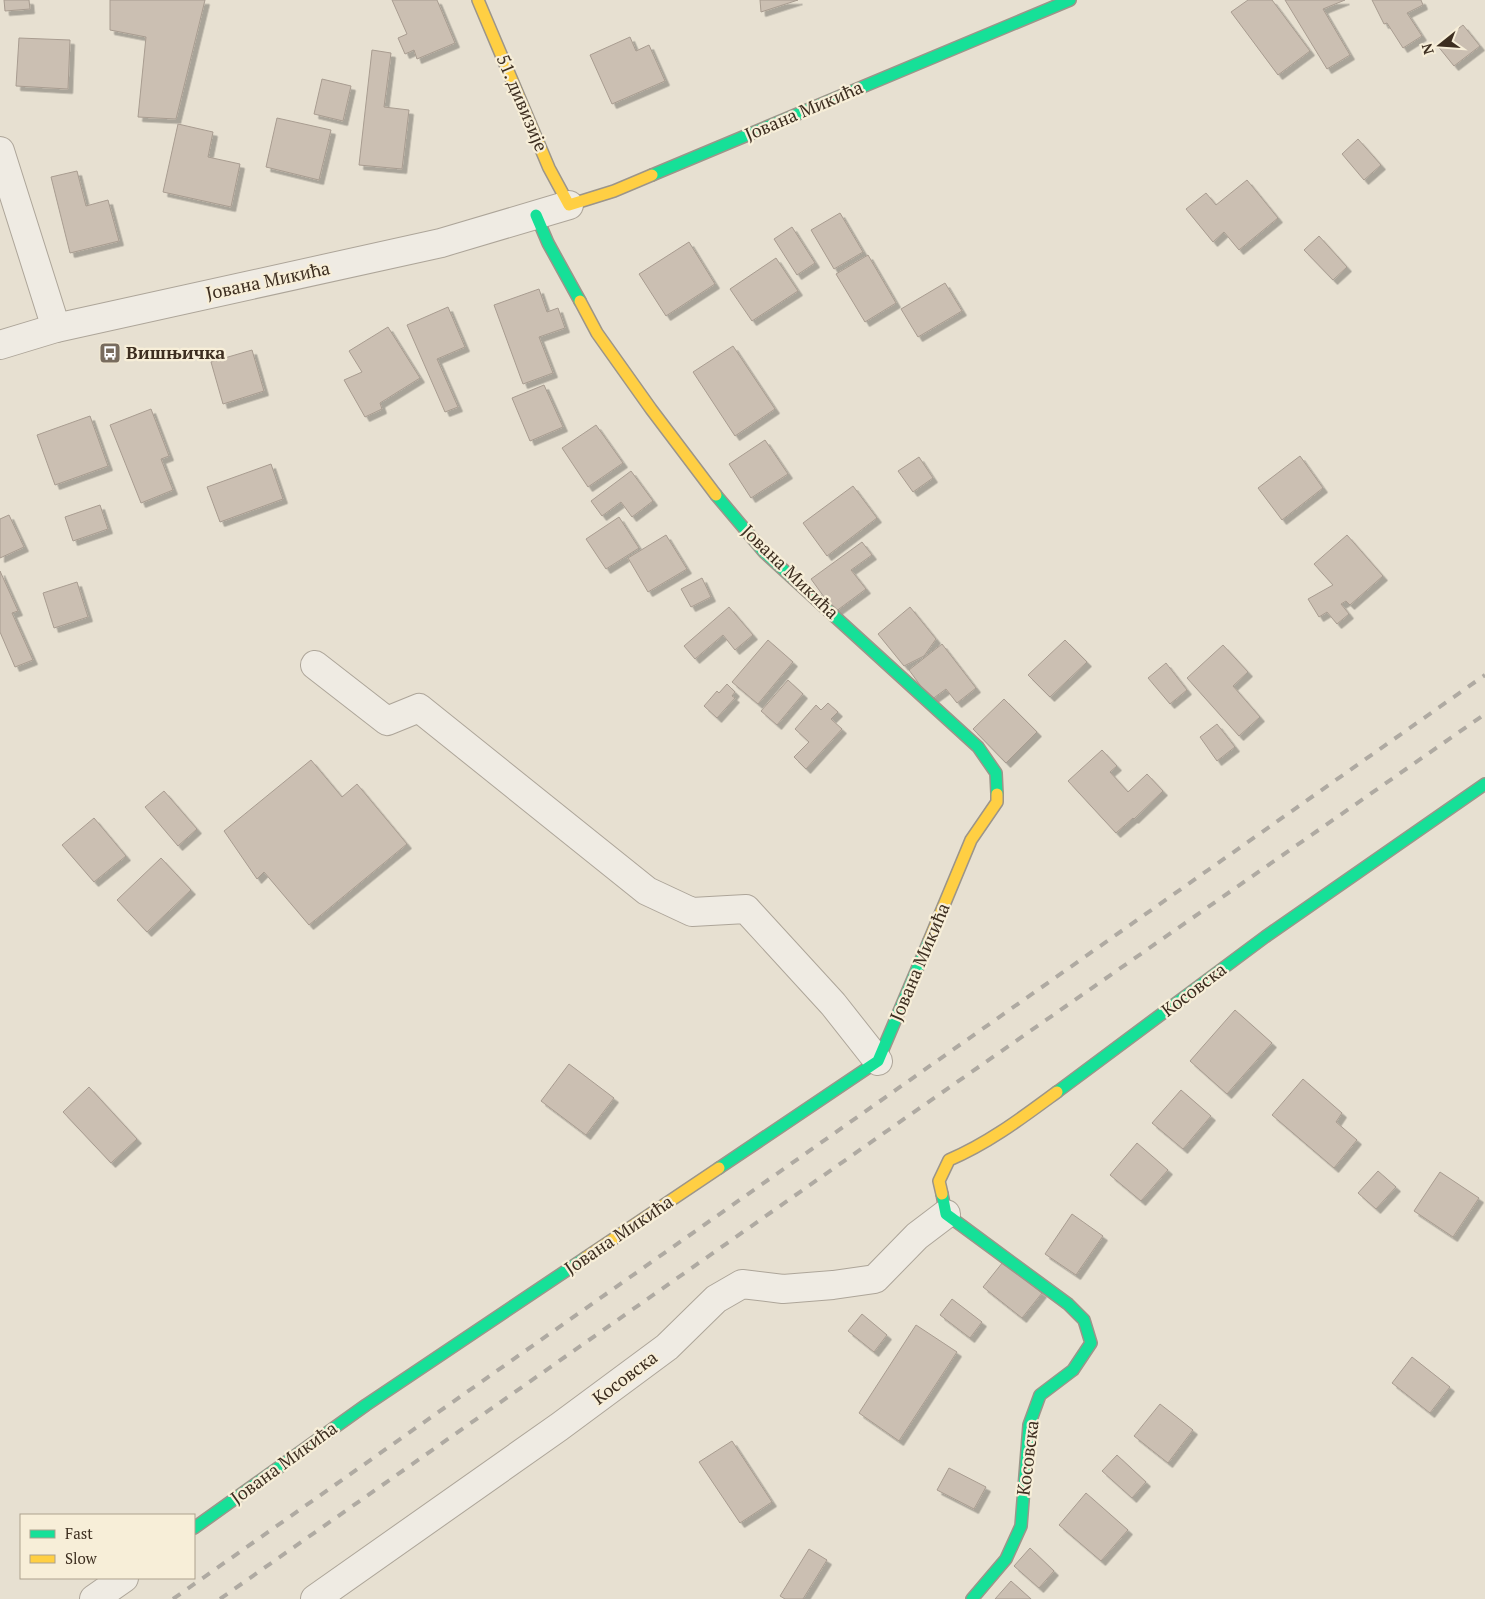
<svg xmlns="http://www.w3.org/2000/svg" width="1485" height="1599" font-family="'PT Serif',serif">
<defs>
<filter id="shadow"><feDropShadow dx="4.5" dy="4.5" stdDeviation="0" flood-color="#0004"/></filter>
</defs>
<rect width="100%" height="100%" fill="#e7e0d1"/>
<g fill="#cbbfb2" stroke="#a89c90" filter="url(#shadow)">
<polygon points="4,0 29,0 30,9 5,11"/>
<polygon points="110,0 205,0 176,119 138,117 146,37 110,30"/>
<polygon points="392,0 437,0 455,43 417,59 414,50 405,54 398,38 407,34"/>
<polygon points="760,0 798,0 761,12"/>
<polygon points="1248,0 1272,0 1310,51 1278,75 1231,12"/>
<polygon points="1285,0 1345,0 1323,9 1350,55 1327,69"/>
<polygon points="1372,0 1421,0 1423,5 1407,13 1422,36 1403,48 1387,23 1384,24"/>
<polygon points="1463,25 1480,46 1454,66 1437,45"/>
<polygon points="630,37 636,51 649,45 665,81 612,104 590,55"/>
<polygon points="19,38 70,40 68,89 16,86"/>
<polygon points="372,50 391,53 384,107 409,110 402,169 359,165"/>
<polygon points="322,79 351,86 343,121 314,114"/>
<polygon points="277,118 331,130 319,180 266,167"/>
<polygon points="178,124 213,132 208,157 240,164 231,207 163,192"/>
<polygon points="1358,139 1381,165 1364,180 1342,154"/>
<polygon points="77,171 86,206 108,200 119,241 70,253 51,177"/>
<polygon points="1247,180 1278,218 1239,250 1224,232 1213,242 1186,209 1206,193 1216,205"/>
<polygon points="840,213 863,252 834,269 811,230"/>
<polygon points="792,227 815,263 797,275 774,239"/>
<polygon points="1319,236 1347,267 1333,280 1304,250"/>
<polygon points="689,242 715,284 666,316 639,274"/>
<polygon points="868,255 896,303 865,322 836,274"/>
<polygon points="776,258 798,291 752,321 730,289"/>
<polygon points="945,283 962,311 918,337 901,309"/>
<polygon points="539,289 547,312 558,308 565,328 539,337 553,373 523,384 494,305"/>
<polygon points="448,307 465,347 437,359 458,407 445,412 407,325"/>
<polygon points="388,327 420,378 380,403 382,409 365,417 344,380 362,372 349,351"/>
<polygon points="733,346 775,409 735,436 693,372"/>
<polygon points="252,350 264,391 223,404 211,362"/>
<polygon points="544,385 563,427 530,441 512,398"/>
<polygon points="151,409 169,456 161,459 173,490 141,503 110,425"/>
<polygon points="90,416 108,466 55,485 37,435"/>
<polygon points="596,425 623,463 588,487 562,448"/>
<polygon points="765,440 788,474 751,498 729,464"/>
<polygon points="1300,456 1323,488 1282,520 1258,488"/>
<polygon points="919,457 933,478 913,492 898,471"/>
<polygon points="271,464 283,499 220,522 207,487"/>
<polygon points="631,471 653,501 632,517 621,502 602,516 591,501"/>
<polygon points="853,486 877,518 827,556 803,523"/>
<polygon points="100,505 108,529 73,541 65,517"/>
<polygon points="9,515 24,547 0,558 0,519"/>
<polygon points="619,517 639,548 606,569 586,539"/>
<polygon points="666,535 687,569 648,592 628,558"/>
<polygon points="1347,535 1383,576 1350,605 1346,601 1341,604 1349,614 1337,624 1327,612 1319,617 1308,599 1333,585 1314,564"/>
<polygon points="862,542 872,555 851,570 866,589 835,612 811,579"/>
<polygon points="0,571 18,611 12,613 33,660 15,667 0,632"/>
<polygon points="702,578 711,597 691,607 681,589"/>
<polygon points="77,582 88,617 54,628 43,593"/>
<polygon points="729,607 753,635 735,650 723,635 695,659 684,646"/>
<polygon points="910,607 936,639 924,656 904,666 878,634"/>
<polygon points="768,640 793,662 758,704 732,682"/>
<polygon points="1065,640 1087,662 1050,697 1028,675"/>
<polygon points="942,644 976,688 957,703 946,689 931,700 909,670"/>
<polygon points="1223,645 1248,672 1233,686 1260,717 1239,736 1187,678"/>
<polygon points="1166,663 1187,690 1170,704 1148,678"/>
<polygon points="788,680 803,694 777,725 761,711"/>
<polygon points="727,684 735,692 732,696 735,698 717,718 704,706 717,691 719,693"/>
<polygon points="1004,699 1037,732 1006,763 973,729"/>
<polygon points="828,703 838,712 831,719 842,729 806,769 794,757 809,742 795,729 816,705 821,710"/>
<polygon points="1217,724 1235,747 1217,761 1200,737"/>
<polygon points="1102,750 1117,766 1110,772 1128,792 1147,774 1163,791 1134,819 1133,818 1116,833 1068,781"/>
<polygon points="311,760 342,797 357,784 407,844 309,925 264,872 257,879 224,831"/>
<polygon points="164,791 197,829 178,846 145,807"/>
<polygon points="94,818 126,856 94,882 62,845"/>
<polygon points="161,858 191,890 147,932 117,900"/>
<polygon points="1235,1010 1272,1043 1227,1094 1190,1061"/>
<polygon points="569,1064 614,1098 586,1135 541,1101"/>
<polygon points="1303,1079 1342,1113 1336,1122 1357,1140 1334,1168 1272,1115"/>
<polygon points="89,1087 137,1139 111,1163 63,1112"/>
<polygon points="1181,1090 1211,1116 1183,1149 1152,1123"/>
<polygon points="1137,1143 1168,1170 1141,1201 1110,1175"/>
<polygon points="1378,1171 1396,1187 1376,1209 1358,1193"/>
<polygon points="1440,1172 1479,1198 1453,1237 1414,1211"/>
<polygon points="1072,1214 1103,1236 1076,1275 1045,1254"/>
<polygon points="1003,1262 1042,1293 1022,1318 983,1287"/>
<polygon points="952,1299 982,1322 970,1338 940,1315"/>
<polygon points="862,1314 887,1335 874,1352 848,1331"/>
<polygon points="916,1325 957,1352 899,1441 859,1413"/>
<polygon points="1412,1357 1450,1387 1430,1413 1392,1383"/>
<polygon points="1160,1404 1193,1430 1168,1463 1134,1436"/>
<polygon points="732,1441 772,1502 740,1523 699,1462"/>
<polygon points="1117,1455 1146,1482 1132,1498 1102,1471"/>
<polygon points="949,1468 986,1487 974,1509 937,1490"/>
<polygon points="1086,1493 1128,1530 1101,1561 1059,1525"/>
<polygon points="1030,1548 1054,1571 1039,1588 1014,1566"/>
<polygon points="809,1549 827,1560 803,1599 785,1599 780,1596"/>
<polygon points="1011,1581 1031,1599 995,1599"/>
</g>
<g fill="none" stroke-linecap="round" stroke-linejoin="round">
<g stroke="#ada599" stroke-width="30">
<g id="street">
<polyline points="0,151 56,328"/>
<polyline points="0,345 56,328 441,243 569,205"/>
<polyline points="315,665 387,721 419,708 647,891 692,912 746,909 833,1004 878,1061"/>
<polyline points="94,1599 124,1578"/>
<polyline points="315,1599 559,1427 667,1347 716,1299 742,1284 783,1289 833,1285 875,1279 917,1236 946,1214"/>
</g>
</g>
<g stroke="#9c958a" stroke-width="14">
<g id="fast">
<polyline points="652,175 1070,0"/>
<polyline points="536,215 548,243 580,301"/>
<polyline points="716,495 764,552 978,747 996,773 997,794"/>
<polyline points="1057,1092 1265,937 1485,784"/>
<polyline points="719,1168 878,1061 929,941"/>
<polyline points="942,1194 946,1214 1068,1304 1084,1320 1091,1343 1073,1370 1040,1395 1029,1425 1021,1526 1006,1559 972,1599"/>
<polyline points="194,1528 366,1405 585,1258"/>
</g>
</g>
<g stroke="#9c958a" stroke-width="14">
<g id="slow">
<polyline points="478,0 549,168 569,205 614,191 652,175"/>
<polyline points="580,301 597,333 651,409 716,495"/>
<polyline points="929,941 971,840 997,802 997,794"/>
<path d="M942 1194 939 1181 949 1160C989 1143 1023 1117 1057 1092"/>
<polyline points="585,1258 719,1168"/>
</g>
</g>
<use href="#street" stroke="#efebe3" stroke-width="28"/>
<use href="#fast" stroke="#16e098" stroke-width="11"/>
<use href="#slow" stroke="#ffcf43" stroke-width="11"/>
<g stroke="#afaaa2" stroke-width="4" stroke-dasharray="9 9" stroke-linecap="butt">
<polyline points="173,1599 1485,675"/>
<polyline points="220,1599 894,1126 1485,714"/>
</g>
</g>
<defs>
<g id="bus-square" transform="scale(1.125)"><rect x="-9" y="-9" width="18" height="18" rx="4" fill="#786c5e" stroke="#f7eed8"/><path d="M-5-6H5V4H4V6H2V4H-2V6H-4V4H-5ZM-3.5-4V0h7V-4ZM-3.5 1.2v1.5H-2V1.2ZM2 1.2v1.5H3.5V1.2Z" fill="#fff"/></g>
</defs>
<g fill-rule="evenodd">
<use href="#bus-square" x="110" y="353"/>
</g>
<g text-anchor="middle" stroke-width="4.5" stroke-linejoin="round" paint-order="stroke">
<g font-size="18" fill="#3d2e20" stroke="#f7eed8">
<text transform="translate(522 103) rotate(67)" y="6">51. дивизије</text>
<text transform="translate(804 111) rotate(-23)" y="6">Јована Микића</text>
<text transform="translate(268 281) rotate(-12)" y="6">Јована Микића</text>
<text transform="translate(790 572) rotate(44)" y="6">Јована Микића</text>
<text transform="translate(920 962) rotate(-67)" y="6">Јована Микића</text>
<text transform="translate(1194 990) rotate(-37)" y="6">Косовска</text>
<text transform="translate(619 1235) rotate(-34)" y="6">Јована Микића</text>
<text transform="translate(625 1378) rotate(-37)" y="6">Косовска</text>
<text transform="translate(1028 1458) rotate(-83)" y="6">Косовска</text>
<text transform="translate(284 1463) rotate(-36)" y="6">Јована Микића</text>
</g>
<g font-size="18" font-weight="bold" fill="#3d2e20" stroke="#f7eed8" text-anchor="start">
<text x="126" y="359">Вишњичка</text>
</g>
</g>
<rect x="20" y="1514" width="175" height="65" fill="#f7eed8" stroke="#ada18e"/>
<rect x="30" y="1530" width="25" height="8" fill="#16e098" stroke="#ada18e"/>
<text x="65" y="1539" font-size="15" fill="#3d2e20">Fast</text>
<rect x="30" y="1555" width="25" height="8" fill="#ffcf43" stroke="#ada18e"/>
<text x="65" y="1564" font-size="15" fill="#3d2e20">Slow</text>
<g transform="translate(1440 45) rotate(253)" stroke="#f7eed8" stroke-width="4" paint-order="stroke">
<path d="M0-4L9 19L0 12L-9 19Z" fill="#3d2e20"/>
<text y="-8" font-size="14" font-weight="bold" text-anchor="middle" fill="#3d2e20">N</text>
</g>
</svg>
